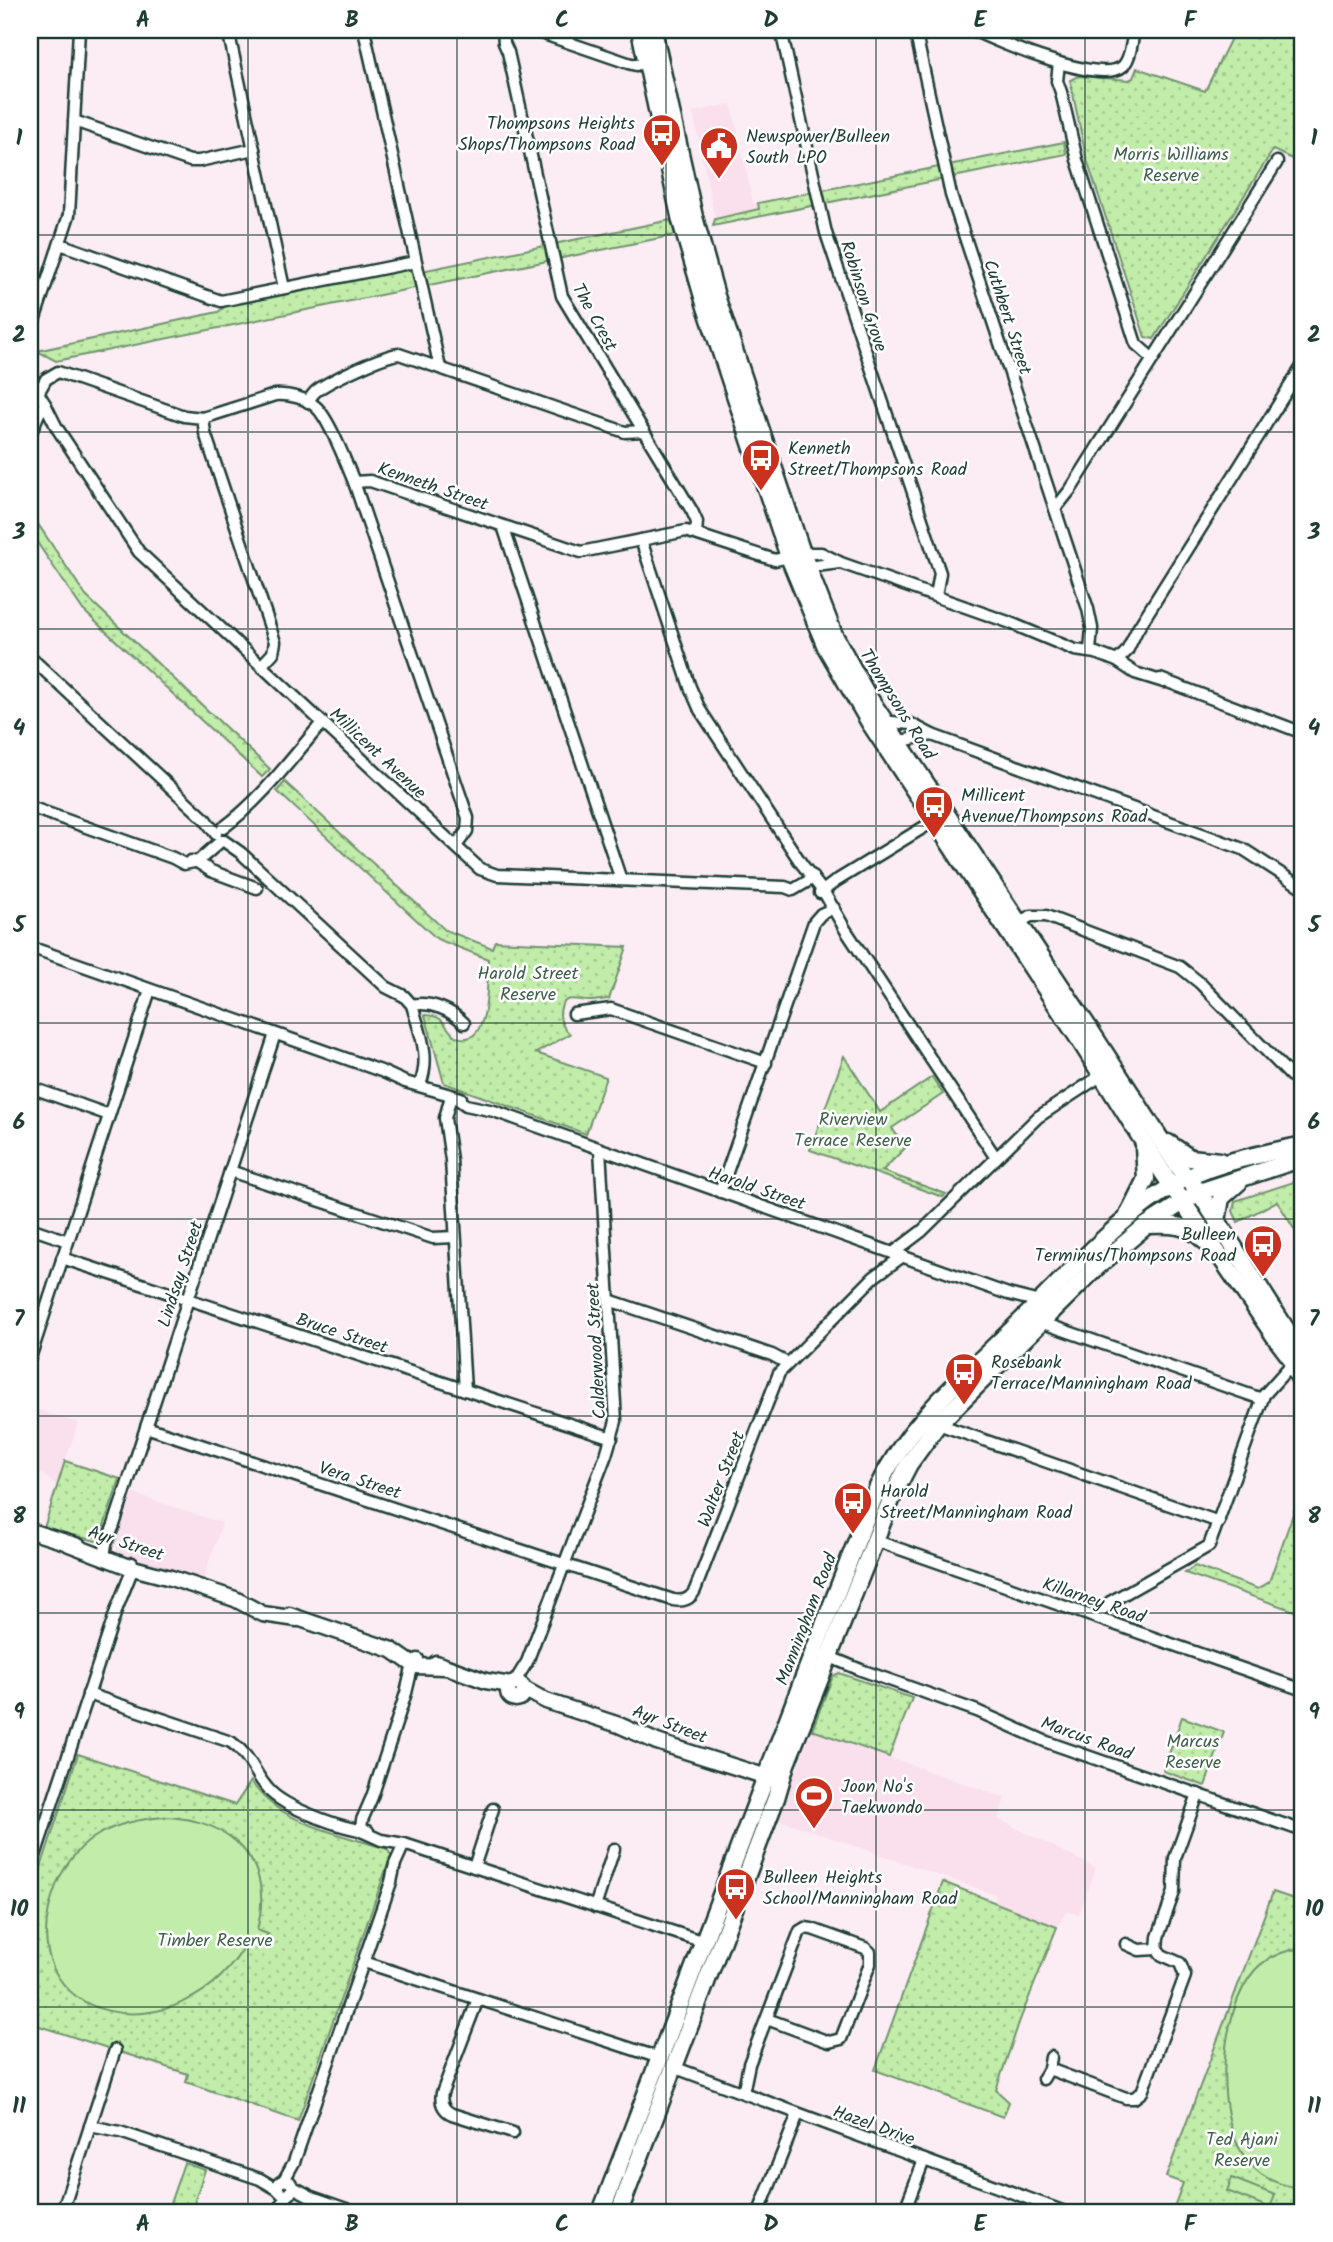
<svg xmlns="http://www.w3.org/2000/svg" width="1333" height="2242" font-family="Kalam,sans-serif">
<defs>
<pattern id="park-dots" width="8" height="8" patternUnits="userSpaceOnUse" patternTransform="scale(1.75)"><rect width="8" height="8" fill="#c1eca9"/><path d="M2 2h.1M6 6h.1" fill="none" stroke="#a5cb92" stroke-width="1.8" stroke-linecap="round"/></pattern>
</defs>
<rect width="100%" height="100%" fill="#fcecf4"/>
<filter id="ink" filterUnits="userSpaceOnUse"><feTurbulence type="fractalNoise" baseFrequency=".0143" numOctaves="2"/><feDisplacementMap in="SourceGraphic" scale="14" xChannelSelector="R" yChannelSelector="G"/><feConvolveMatrix kernelMatrix="1 2 1 2 8 2 1 2 1" color-interpolation-filters="sRGB"/></filter>
<g filter="url(#ink)">
<g fill="#fadfed">
<polygon points="731,104 753,203 758,203 760,209 715,219 693,112"/>
<polygon points="30,1407 78,1423 57,1485 30,1466"/>
<polygon points="135,1494 222,1523 202,1582 118,1554 116,1542 131,1497"/>
<polygon points="812,1730 1005,1798 998,1819 1096,1868 1079,1914 1066,1912 1057,1927 995,1905 996,1895 778,1819"/>
</g>
<g fill="url(#park-dots)" stroke="#70946e" stroke-width="2">
<polygon points="1235,30 1303,30 1303,164 1273,150 1154,339 1145,337 1086,157 1070,80 1079,76 1129,80 1133,78 1137,68 1205,91"/>
<polygon points="1064,142 1066,154 713,226 715,219 759,209 758,203"/>
<polygon points="671,220 675,235 56,361 37,351 218,312 227,305 398,270 406,269 412,273"/>
<polygon points="30,512 86,596 270,769 262,777 83,610 30,532"/>
<path d="M285 782 445 930 492 948 495 941 627 947 609 999C603 999 597 1001 591 1001 578 1002 561 991 560 1014 560 1023 564 1029 570 1034L536 1053 606 1077 586 1134 444 1083 425 1015C446 1016 442 1025 455 1036 460 1039 465 1039 471 1037 490 1026 487 978 488 959L437 939 277 791Z"/>
<polygon points="844,1056 880,1112 932,1077 943,1094 892,1128 905,1148 882,1171 946,1194 943,1197 810,1150"/>
<polygon points="1303,1179 1303,1220 1296,1232 1277,1201 1238,1222 1233,1211 1235,1201"/>
<polygon points="65,1461 120,1479 101,1535 96,1541 44,1528"/>
<polygon points="1300,1494 1303,1495 1303,1614 1185,1573 1195,1566 1258,1589 1269,1582"/>
<polygon points="839,1673 912,1698 889,1757 812,1730 833,1676"/>
<polygon points="1182,1717 1224,1732 1205,1786 1163,1771"/>
<path d="M78 1754 235 1805 251 1781C277 1824 342 1834 387 1849L391 1855 298 2121 186 2082 188 2074 30 2023V1901Z"/>
<polygon points="943,1882 1057,1927 1020,2020 996,2090 1009,2102 1003,2117 875,2070"/>
<polygon points="1273,1892 1303,1902 1303,2212 1262,2212 1252,2209 1250,2212 1172,2212 1183,2183 1166,2177"/>
<polygon points="184,2163 205,2170 191,2212 167,2212"/>
</g>
<g fill="#c1eca9" stroke="#70946e" stroke-width="2">
<path d="M164 1817C231 1819 275 1860 257 1930L268 1934 264 1943 249 1938C185 2062 0 2026 57 1883 79 1835 115 1821 164 1817Z"/>
<path d="M1303 1948V2188H1302C1280 2186 1259 2177 1246 2159 1213 2115 1219 2011 1255 1970 1268 1956 1285 1950 1303 1948Z"/>
<polygon points="1232,2178 1275,2195 1270,2208 1227,2191"/>
</g>
<g fill="none" stroke-linecap="round" stroke-linejoin="round">
<g stroke="#1f3d34" stroke-width="15">
<g id="street">
<polyline points="228,30 284,288"/>
<polyline points="364,30 440,368"/>
<polyline points="503,30 504,43 508,52 562,296 692,511 697,522 696,533"/>
<polyline points="532,30 628,63 636,65 651,61"/>
<polyline points="781,30 826,233 940,573 936,596"/>
<polyline points="915,30 951,195 1088,609 1092,628 1090,651"/>
<path d="M973 30C997 42 1102 86 1123 66 1131 58 1132 40 1134 30"/>
<polyline points="1059,63 1057,81 1061,92 1077,160 1136,344 1153,359"/>
<polyline points="74,121 190,161 199,161 254,149"/>
<polyline points="60,244 221,301 415,262"/>
<polyline points="30,333 69,215 79,30"/>
<polyline points="30,370 36,395"/>
<path d="M37 395 46 379 58 372 184 416 203 418 275 395C288 394 307 398 316 407 329 418 347 465 354 482L370 481 581 552 686 531 775 560 789 557"/>
<polyline points="30,397 40,396 45,404 39,413 30,411"/>
<path d="M308 402C310 398 311 396 315 392 326 382 384 355 399 354L625 432 643 431"/>
<polyline points="45,404 57,428 139,552 480,869 497,875 785,887 793,890 810,880 813,876"/>
<polyline points="203,418 205,433 275,642 273,653 261,666"/>
<polyline points="30,435 39,413"/>
<polyline points="354,482 468,818 467,831 456,846"/>
<polyline points="1055,509 1071,489 1277,162"/>
<polyline points="503,526 621,880"/>
<polyline points="641,540 690,687 700,710 801,863 825,894 845,929 996,1158"/>
<polyline points="802,553 821,553 841,563 1008,622 1075,650 1096,653 1117,661 1135,673 1164,682"/>
<polyline points="807,567 840,563"/>
<polyline points="30,657 205,819 216,834"/>
<polyline points="1117,661 1127,651 1137,630 1303,365"/>
<polyline points="1160,679 1303,733"/>
<polyline points="885,729 892,722 911,724 932,735 1243,849 1303,888"/>
<polyline points="895,742 932,735"/>
<polyline points="30,807 173,858 184,864 194,862"/>
<path d="M223 828C262 799 291 759 322 723"/>
<path d="M224 841 241 853 386 987 404 996 412 1005C420 1034 431 1055 420 1085"/>
<polyline points="191,861 197,862 211,871 257,888"/>
<polyline points="197,862 221,841"/>
<polyline points="820,893 836,881 934,821"/>
<polyline points="1017,923 1031,916 1046,916 1180,967 1200,983 1291,1076 1303,1080"/>
<polyline points="30,947 381,1071 405,1082 461,1098"/>
<path d="M412 1005C430 1001 451 1010 464 1023"/>
<polyline points="574,1014 611,1009 766,1063"/>
<polyline points="30,1087 109,1115"/>
<polyline points="451,1096 445,1118 451,1160 465,1390"/>
<polyline points="456,1098 466,1105 494,1111 1008,1294 1040,1302"/>
<polyline points="230,1171 433,1238 455,1237"/>
<polyline points="720,1192 814,922 821,914 834,908"/>
<polyline points="30,1228 68,1241"/>
<polyline points="893,1253 922,1231 1038,1117 1102,1075"/>
<polyline points="62,1258 612,1438"/>
<polyline points="609,1300 772,1355 787,1363"/>
<polyline points="1040,1322 1262,1399"/>
<polyline points="30,1358 150,990"/>
<polyline points="1289,1366 1303,1390"/>
<polyline points="938,1424 1219,1522"/>
<path d="M146 1427 673 1600C683 1602 691 1599 695 1590L779 1373 874 1277 903 1256"/>
<polyline points="874,1540 1303,1690"/>
<polyline points="104,1557 106,1544 114,1525 275,1034"/>
<polyline points="1095,1617 1110,1602 1209,1546 1264,1395 1289,1367"/>
<polyline points="825,1655 861,1670 977,1711 1047,1742 1303,1831"/>
<polyline points="514,1683 527,1662 606,1455 616,1421 600,1149"/>
<path d="M88 1694 231 1742C251 1756 253 1772 268 1789 284 1808 343 1829 368 1831"/>
<polyline points="361,1831 381,1840 404,1844 704,1942"/>
<polyline points="361,1831 362,1820 372,1797 406,1693 411,1672 418,1659"/>
<polyline points="474,1867 493,1809"/>
<polyline points="30,1871 117,1608 131,1573 132,1563"/>
<polyline points="595,1907 614,1849"/>
<polyline points="1126,1944 1139,1950 1157,1949 1158,1937 1174,1892 1175,1858 1198,1794"/>
<polyline points="364,1962 660,2058"/>
<path d="M478 1999 442 2093C440 2102 443 2110 452 2114L513 2133"/>
<polyline points="673,2067 1065,2212"/>
<polyline points="1049,2069 1126,2098 1134,2098 1142,2092 1185,1976 1180,1963 1162,1955 1157,1949"/>
<polyline points="1043,2079 1049,2069 1051,2057"/>
<polyline points="743,2093 749,2064 800,1931 805,1928 812,1929 865,1948 870,1952 870,1964 841,2039 829,2042 767,2019"/>
<polyline points="90,2126 120,2132 260,2179 277,2189 283,2195 290,2194 293,2187 290,2182 284,2180 279,2183 277,2189"/>
<polyline points="284,2180 294,2162 391,1882 395,1864 404,1844"/>
<polyline points="293,2187 312,2197 355,2212"/>
<polyline points="62,2212 115,2050"/>
<polyline points="277,2212 288,2195"/>
<polyline points="759,2212 798,2114"/>
<polyline points="904,2212 924,2160"/>
</g>
</g>
<g stroke="#1f3d34" stroke-width="19">
<g id="secondary">
<polyline points="30,1531 78,1546"/>
<polyline points="69,1544 129,1567 171,1578 235,1599 263,1614 297,1619"/>
<polyline points="289,1615 392,1650 415,1666 444,1667"/>
<polyline points="436,1663 486,1681 511,1685"/>
<circle cx="516" cy="1691" r="8"/>
<polyline points="524,1689 546,1701 619,1725 657,1742 776,1780"/>
</g>
</g>
<g stroke="#1f3d34" stroke-width="21">
<g id="primary">
<polyline points="640,30 681,221 706,307 789,557 826,647 870,723 1079,1039 1163,1173 1278,1341 1303,1374"/>
<polyline points="653,30 694,217 716,296 802,553 834,635 867,695 1090,1030 1177,1165 1199,1192 1303,1356"/>
<polyline points="1168,1143 1190,1158 1220,1161"/>
<polyline points="1128,1215 1146,1179 1144,1147"/>
<polyline points="1217,1221 1221,1198 1239,1182"/>
<path d="M1149 1225C1171 1224 1188 1224 1205 1241"/>
<path d="M601 2212C694 1971 782 1728 878 1487 911 1417 972 1370 1026 1316 1069 1273 1120 1217 1172 1186 1212 1162 1259 1155 1303 1145"/>
<polyline points="619,2212 776,1798 786,1764 893,1495 909,1464 938,1424 1098,1266 1147,1225 1199,1192 1303,1158"/>
</g>
</g>
<use href="#street" stroke="#fff" stroke-width="10"/>
<use href="#secondary" stroke="#fff" stroke-width="14"/>
<use href="#primary" stroke="#fff" stroke-width="16"/>
</g>
</g>
<path fill="none" stroke="#1f3d34" stroke-width="2" stroke-opacity="0.55" d="M248 30V2212M457 30V2212M666 30V2212M876 30V2212M1085 30V2212M30 235H1303M30 432H1303M30 629H1303M30 826H1303M30 1023H1303M30 1219H1303M30 1416H1303M30 1613H1303M30 1810H1303M30 2007H1303"/>
<defs>
<g id="bus-pin" transform="scale(2.0125)"><path d="M0 17L-7.5 6A9.5 9.5 0 1 1 7.5 6Z" fill="#c8321e" stroke="#fff"/><path d="M-5-6H5V4H4V6H2V4H-2V6H-4V4H-5ZM-3.5-4V0h7V-4ZM-3.5 1.2v1.5H-2V1.2ZM2 1.2v1.5H3.5V1.2Z" fill="#fff"/></g>
<g id="civic-pin" transform="scale(2.0125)"><path d="M0 17L-7.5 6A9.5 9.5 0 1 1 7.5 6Z" fill="#c8321e" stroke="#fff"/><path d="M-.6-6.5H3V-4.5H.6V-3L4-1V1h2V6H-6V1h2V-1L-.6-3ZM-1.2 2.5V6h2.4V2.5Z" fill="#fff"/></g>
<g id="stadium-pin" transform="scale(2.0125)"><path d="M0 17L-7.5 6A9.5 9.5 0 1 1 7.5 6Z" fill="#c8321e" stroke="#fff"/><path d="M0-5a6.5 5 0 1 0 0 10a6.5 5 0 1 0 0-10ZM-3.5-1.8h7v3.6h-7Z" fill="#fff"/></g>
</defs>
<g fill-rule="evenodd">
<use href="#bus-pin" x="662" y="133"/>
<use href="#civic-pin" x="719" y="146"/>
<use href="#bus-pin" x="761" y="458"/>
<use href="#bus-pin" x="934" y="805"/>
<use href="#bus-pin" x="1263" y="1244"/>
<use href="#bus-pin" x="964" y="1372"/>
<use href="#bus-pin" x="853" y="1501"/>
<use href="#stadium-pin" x="814" y="1796"/>
<use href="#bus-pin" x="736" y="1887"/>
</g>
<g text-anchor="middle" stroke-width="5" stroke-linejoin="round" paint-order="stroke">
<g font-size="18" fill="#1f3d34" stroke="#fff" text-anchor="start">
<text x="635" y="129" text-anchor="end">Thompsons Heights<tspan x="635" dy="21">Shops/Thompsons Road</tspan></text>
<text x="746" y="142">Newspower/Bulleen<tspan x="746" dy="21">South LPO</tspan></text>
<text x="788" y="454">Kenneth<tspan x="788" dy="21">Street/Thompsons Road</tspan></text>
<text x="961" y="801">Millicent<tspan x="961" dy="21">Avenue/Thompsons Road</tspan></text>
<text x="1236" y="1240" text-anchor="end">Bulleen<tspan x="1236" dy="21">Terminus/Thompsons Road</tspan></text>
<text x="991" y="1368">Rosebank<tspan x="991" dy="21">Terrace/Manningham Road</tspan></text>
<text x="880" y="1497">Harold<tspan x="880" dy="21">Street/Manningham Road</tspan></text>
<text x="841" y="1792">Joon No's<tspan x="841" dy="21">Taekwondo</tspan></text>
<text x="763" y="1883">Bulleen Heights<tspan x="763" dy="21">School/Manningham Road</tspan></text>
</g>
<g font-size="18" fill="#3f604b" stroke="#fff">
<text x="1171" y="160">Morris Williams<tspan x="1171" dy="21">Reserve</tspan></text>
<text x="528" y="979">Harold Street<tspan x="528" dy="21">Reserve</tspan></text>
<text x="853" y="1125">Riverview<tspan x="853" dy="21">Terrace Reserve</tspan></text>
<text x="1193" y="1747">Marcus<tspan x="1193" dy="21">Reserve</tspan></text>
<text x="215" y="1946">Timber Reserve</text>
<text x="1242" y="2145">Ted Ajani<tspan x="1242" dy="21">Reserve</tspan></text>
</g>
<g font-size="18" fill="#1f3d34" stroke="#fff">
<text transform="translate(864 296) rotate(72)" y="6">Robinson Grove</text>
<text transform="translate(595 317) rotate(61)" y="6">The Crest</text>
<text transform="translate(1008 317) rotate(72)" y="6">Cuthbert Street</text>
<text transform="translate(433 486) rotate(19)" y="6">Kenneth Street</text>
<text transform="translate(898 704) rotate(58)" y="6">Thompsons Road</text>
<text transform="translate(378 753) rotate(43)" y="6">Millicent Avenue</text>
<text transform="translate(757 1188) rotate(19)" y="6">Harold Street</text>
<text transform="translate(180 1274) rotate(-72)" y="6">Lindsay Street</text>
<text transform="translate(342 1333) rotate(18)" y="6">Bruce Street</text>
<text transform="translate(596 1351) rotate(-93)" y="6">Calderwood Street</text>
<text transform="translate(721 1479) rotate(-69)" y="6">Walter Street</text>
<text transform="translate(360 1480) rotate(18)" y="6">Vera Street</text>
<text transform="translate(126 1543) rotate(18)" y="6">Ayr Street</text>
<text transform="translate(1094 1600) rotate(19)" y="6">Killarney Road</text>
<text transform="translate(806 1619) rotate(-69)" y="6">Manningham Road</text>
<text transform="translate(670 1724) rotate(21)" y="6">Ayr Street</text>
<text transform="translate(1087 1738) rotate(20)" y="6">Marcus Road</text>
<text transform="translate(874 2125) rotate(20)" y="6">Hazel Drive</text>
</g>
</g>
<rect width="1333" height="2242" fill="none" stroke="#fff" stroke-width="77"/>
<rect x="38" y="38" width="1256" height="2166" fill="none" stroke="#1f3d34" stroke-width="2.5"/>
<g font-size="23" text-anchor="middle" font-weight="bold" fill="#1f3d34">
<text x="143" y="27">A</text>
<text x="352" y="27">B</text>
<text x="562" y="27">C</text>
<text x="771" y="27">D</text>
<text x="980" y="27">E</text>
<text x="1190" y="27">F</text>
<text x="19" y="145">1</text>
<text x="1314" y="145">1</text>
<text x="19" y="342">2</text>
<text x="1314" y="342">2</text>
<text x="19" y="539">3</text>
<text x="1314" y="539">3</text>
<text x="19" y="735">4</text>
<text x="1314" y="735">4</text>
<text x="19" y="932">5</text>
<text x="1314" y="932">5</text>
<text x="19" y="1129">6</text>
<text x="1314" y="1129">6</text>
<text x="19" y="1326">7</text>
<text x="1314" y="1326">7</text>
<text x="19" y="1523">8</text>
<text x="1314" y="1523">8</text>
<text x="19" y="1719">9</text>
<text x="1314" y="1719">9</text>
<text x="19" y="1916">10</text>
<text x="1314" y="1916">10</text>
<text x="19" y="2113">11</text>
<text x="1314" y="2113">11</text>
<text x="143" y="2231">A</text>
<text x="352" y="2231">B</text>
<text x="562" y="2231">C</text>
<text x="771" y="2231">D</text>
<text x="980" y="2231">E</text>
<text x="1190" y="2231">F</text>
</g>
</svg>
